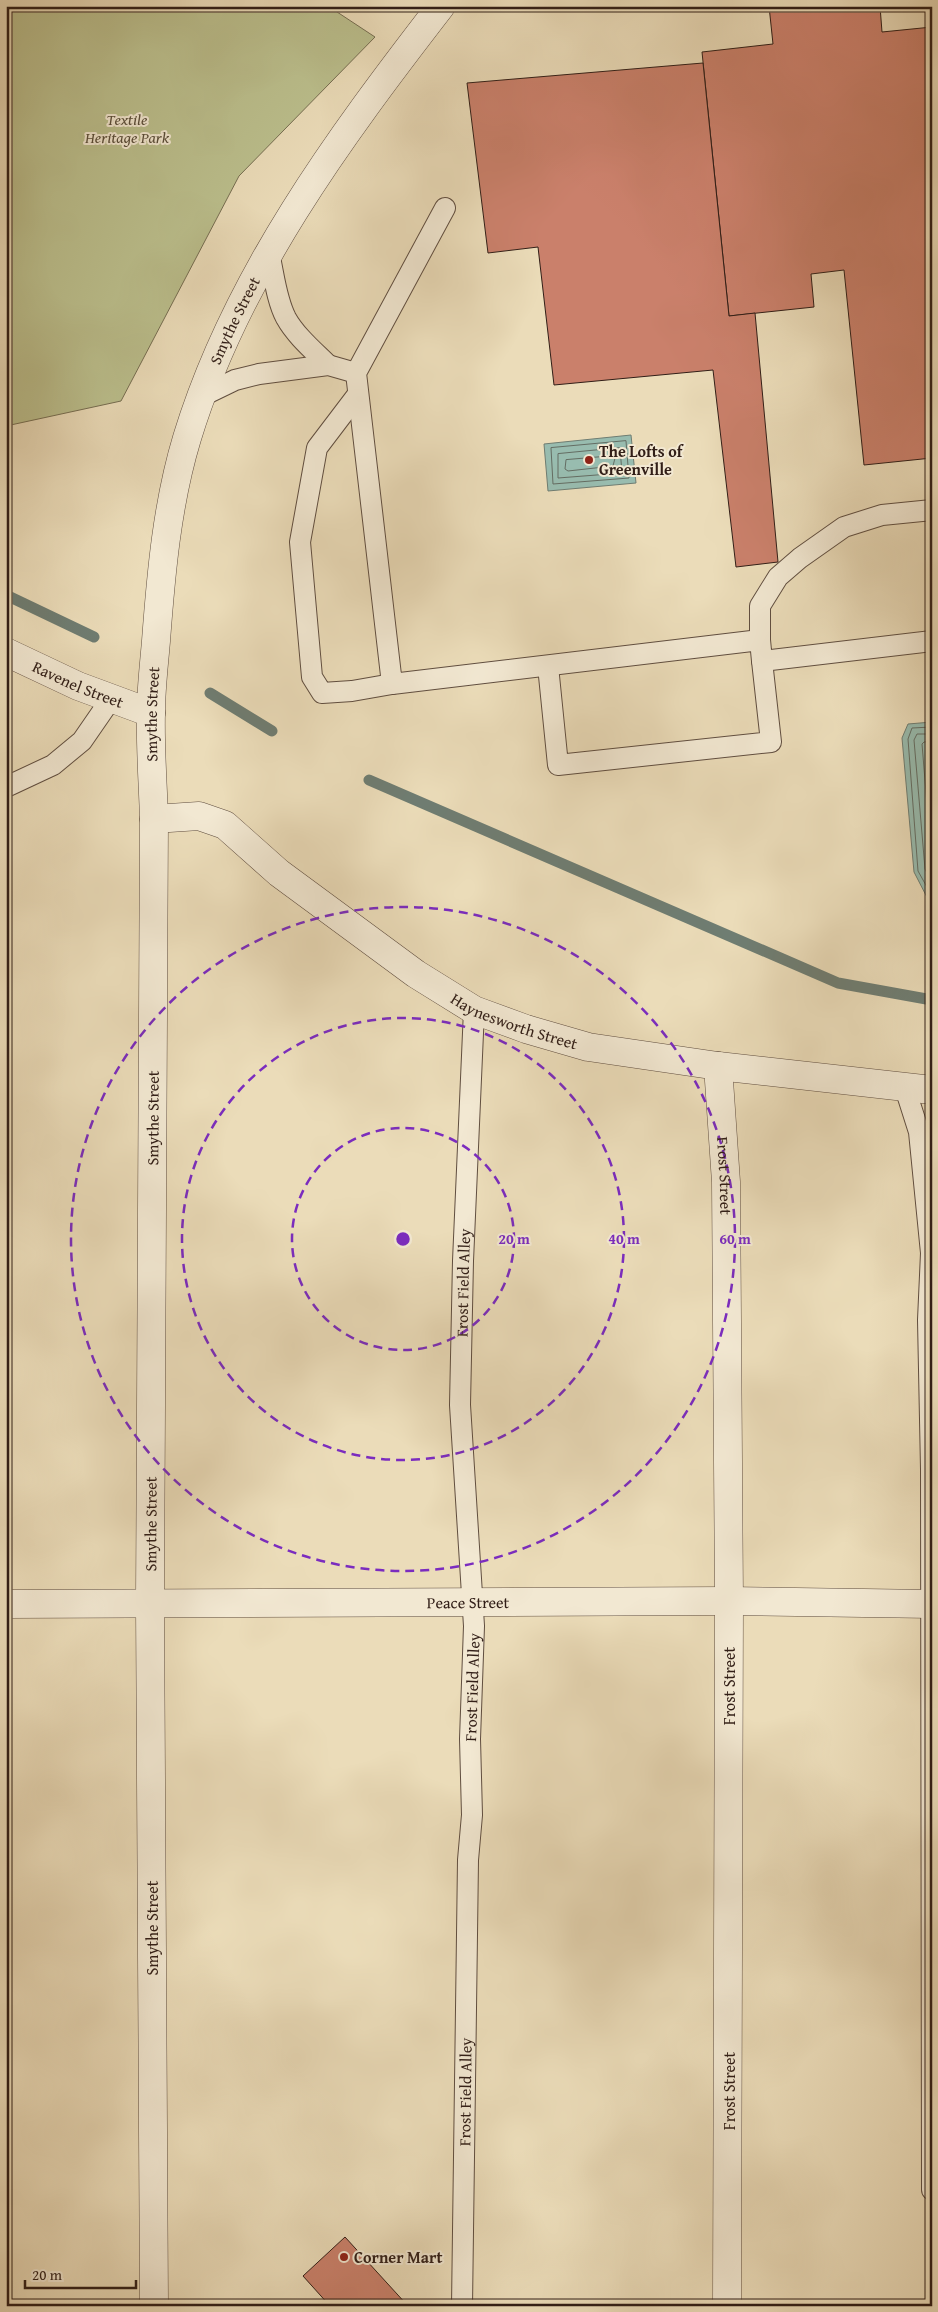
<svg xmlns="http://www.w3.org/2000/svg" width="938" height="2312" font-family="'Gentium Book Plus',serif">
<rect width="100%" height="100%" fill="#ebdcb9"/>
<filter id="stains"><feTurbulence type="fractalNoise" baseFrequency=".004" numOctaves="4"/><feColorMatrix values="0 0 0 0 .2 0 0 0 0 .09 0 0 0 0 .02 0 0 0 .5 -.17"/></filter>
<radialGradient id="worn" r=".72"><stop offset=".6" stop-color="#630" stop-opacity="0"/><stop offset="1" stop-color="#630" stop-opacity=".3"/></radialGradient>
<polygon fill="#bbbf8d" stroke="#766e52" points="6,6 328,6 375,37 239,176 121,401 6,426"/>
<g fill="#98bcaf" stroke="#6f7d72">
<polygon points="631,435 636,483 548,491 544,444"/>
<polygon points="932,722 932,907 914,872 902,738 908,724"/>
</g>
<g fill="none" stroke-linecap="round" stroke-linejoin="round">
<g stroke="#646d63" stroke-width="1">
<polygon points="626,441 629,478 553,484 551,448"/>
<polygon points="620,448 622,473 558,478 558,454"/>
<polygon points="612,456 615,458 613,466 568,471 565,469 566,460"/>
<polyline points="932,727 912,728 908,739 918,871 932,896"/>
<polyline points="932,734 917,734 914,740 925,869 932,883"/>
<polyline points="932,741 924,742 922,744 932,865"/>
</g>
<g stroke="#6f7d72" stroke-width="11">
<polyline points="6,595 94,637"/>
<polyline points="210,693 272,731"/>
<polyline points="369,780 838,983 932,1000"/>
</g>
</g>
<g fill="#ca806b" stroke="#311e17">
<polygon points="769,6 880,6 882,32 932,27 932,458 864,465 844,270 811,274 814,307 729,316 702,52 773,44"/>
<polygon points="703,63 729,316 755,313 778,562 736,567 713,370 554,385 538,247 488,253 467,83"/>
<polygon points="345,2237 408,2306 330,2306 303,2276"/>
</g>
<g fill="none" stroke-linecap="round" stroke-linejoin="round">
<g stroke="#604e40" stroke-width="22">
<g id="service">
<polyline points="445,208 356,373 392,684 760,640 762,661 932,641"/>
<path d="M269 253C274 274 276 299 286 318 296 336 314 351 328 365"/>
<polyline points="358,394 317,448 300,542 312,677 322,693 352,691 392,684"/>
<polyline points="202,396 235,380 259,374 328,365 356,373"/>
<polyline points="760,640 760,606 778,577 800,558 844,527 882,515 932,510"/>
<polyline points="548,666 558,765 771,742 762,661"/>
<polyline points="6,787 53,765 82,741 111,699"/>
<polyline points="905,1088 919,1132 931,1253 928,1320 931,1469 932,2190"/>
<path id="s1" d="M462 2306 468 1860 472 1815 470 1739 474 1626 460 1405 463 1261 474 1010"/>
</g>
</g>
<g stroke="#604e40" stroke-width="29">
<g id="minor">
<path id="s2" d="M6 652 78 686 151 713"/>
<path id="s3" d="M154 819 199 816 225 825 279 873 416 974 474 1010 526 1029 588 1047 718 1066 932 1090"/>
<path id="s4" d="M718 1066 726 1182 729 1601 727 2306"/>
<path id="s5" d="M6 1604 729 1601 932 1604"/>
</g>
</g>
<g stroke="#604e40" stroke-width="29">
<g id="tertiary">
<path id="s6" d="M154 2306 150 1603 154 819C153 784 150 748 151 712 151 689 154 665 156 641 161 574 167 504 187 438 236 277 339 138 441 6"/>
</g>
</g>
<use href="#service" stroke="#f2e8d2" stroke-width="20"/>
<use href="#minor" stroke="#f2e8d2" stroke-width="28"/>
<use href="#tertiary" stroke="#f2e8d2" stroke-width="28"/>
</g>
<g fill="none" stroke="#7b2cbf" stroke-width="2.5" stroke-dasharray="9 6">
<circle cx="403" cy="1239" r="111"/>
<circle cx="403" cy="1239" r="221"/>
<circle cx="403" cy="1239" r="332"/>
</g>
<g fill="#8f2418" stroke="#f2e8d2" stroke-width="2">
<circle cx="589" cy="460" r="5"/>
<circle cx="344" cy="2257" r="5"/>
</g>
<g text-anchor="middle" stroke-width="4" stroke-linejoin="round" paint-order="stroke">
<g font-size="16" font-style="italic" fill="#5a4e3a" stroke="#f2e8d2">
<text x="127" y="125">Textile<tspan x="127" dy="18">Heritage Park</tspan></text>
</g>
<g font-size="16" fill="#311e17" stroke="#f2e8d2">
<text dy="6" stroke="none"><textPath href="#s6" startOffset="1998">Smythe Street</textPath></text>
<text dy="6" stroke="none"><textPath href="#s2" startOffset="79">Ravenel Street</textPath></text>
<text dy="6" stroke="none"><textPath href="#s6" startOffset="1592">Smythe Street</textPath></text>
<text dy="6" stroke="none"><textPath href="#s3" startOffset="425">Haynesworth Street</textPath></text>
<text dy="6" stroke="none"><textPath href="#s6" startOffset="1188">Smythe Street</textPath></text>
<text dy="6" stroke="none"><textPath href="#s4" startOffset="110">Frost Street</textPath></text>
<text dy="6" stroke="none"><textPath href="#s1" startOffset="1024">Frost Field Alley</textPath></text>
<text dy="6" stroke="none"><textPath href="#s6" startOffset="782">Smythe Street</textPath></text>
<text dy="6" stroke="none"><textPath href="#s5" startOffset="462">Peace Street</textPath></text>
<text transform="translate(729 1686) rotate(-90)" y="6">Frost Street</text>
<text dy="6" stroke="none"><textPath href="#s1" startOffset="619">Frost Field Alley</textPath></text>
<text transform="translate(152 1928) rotate(-90)" y="6">Smythe Street</text>
<text transform="translate(729 2091) rotate(-90)" y="6">Frost Street</text>
<text dy="6" stroke="none"><textPath href="#s1" startOffset="214">Frost Field Alley</textPath></text>
</g>
<g font-size="16" font-weight="bold" fill="#311e17" stroke="#f2e8d2" text-anchor="start">
<text x="599" y="457">The Lofts of<tspan x="599" dy="18">Greenville</tspan></text>
<text x="354" y="2263">Corner Mart</text>
</g>
</g>
<circle cx="403" cy="1239" r="8" fill="#7b2cbf" stroke="#f2e8d2" stroke-width="2.5"/>
<g font-size="15" text-anchor="middle" font-weight="bold" fill="#7b2cbf" stroke="#f2e8d2" stroke-width="4" stroke-linejoin="round" paint-order="stroke">
<text x="514" y="1244">20 m</text>
<text x="624" y="1244">40 m</text>
<text x="735" y="1244">60 m</text>
</g>
<rect width="938" height="2312" fill="none" stroke="#ebdcb9" stroke-width="25"/>
<rect x="8" y="8" width="923" height="2297" fill="none" stroke="#311e17" stroke-width="2.5"/>
<rect x="12" y="12" width="913" height="2287" fill="none" stroke="#311e17"/>
<path d="M25 2280v8h111v-8" fill="none" stroke="#311e17" stroke-width="2.5"/>
<text x="32" y="2280" font-size="15" fill="#311e17" stroke="#f2e8d2" stroke-width="4" paint-order="stroke">20 m</text>
<rect width="100%" height="100%" filter="url(#stains)"/>
<rect width="100%" height="100%" fill="url(#worn)"/>
</svg>
